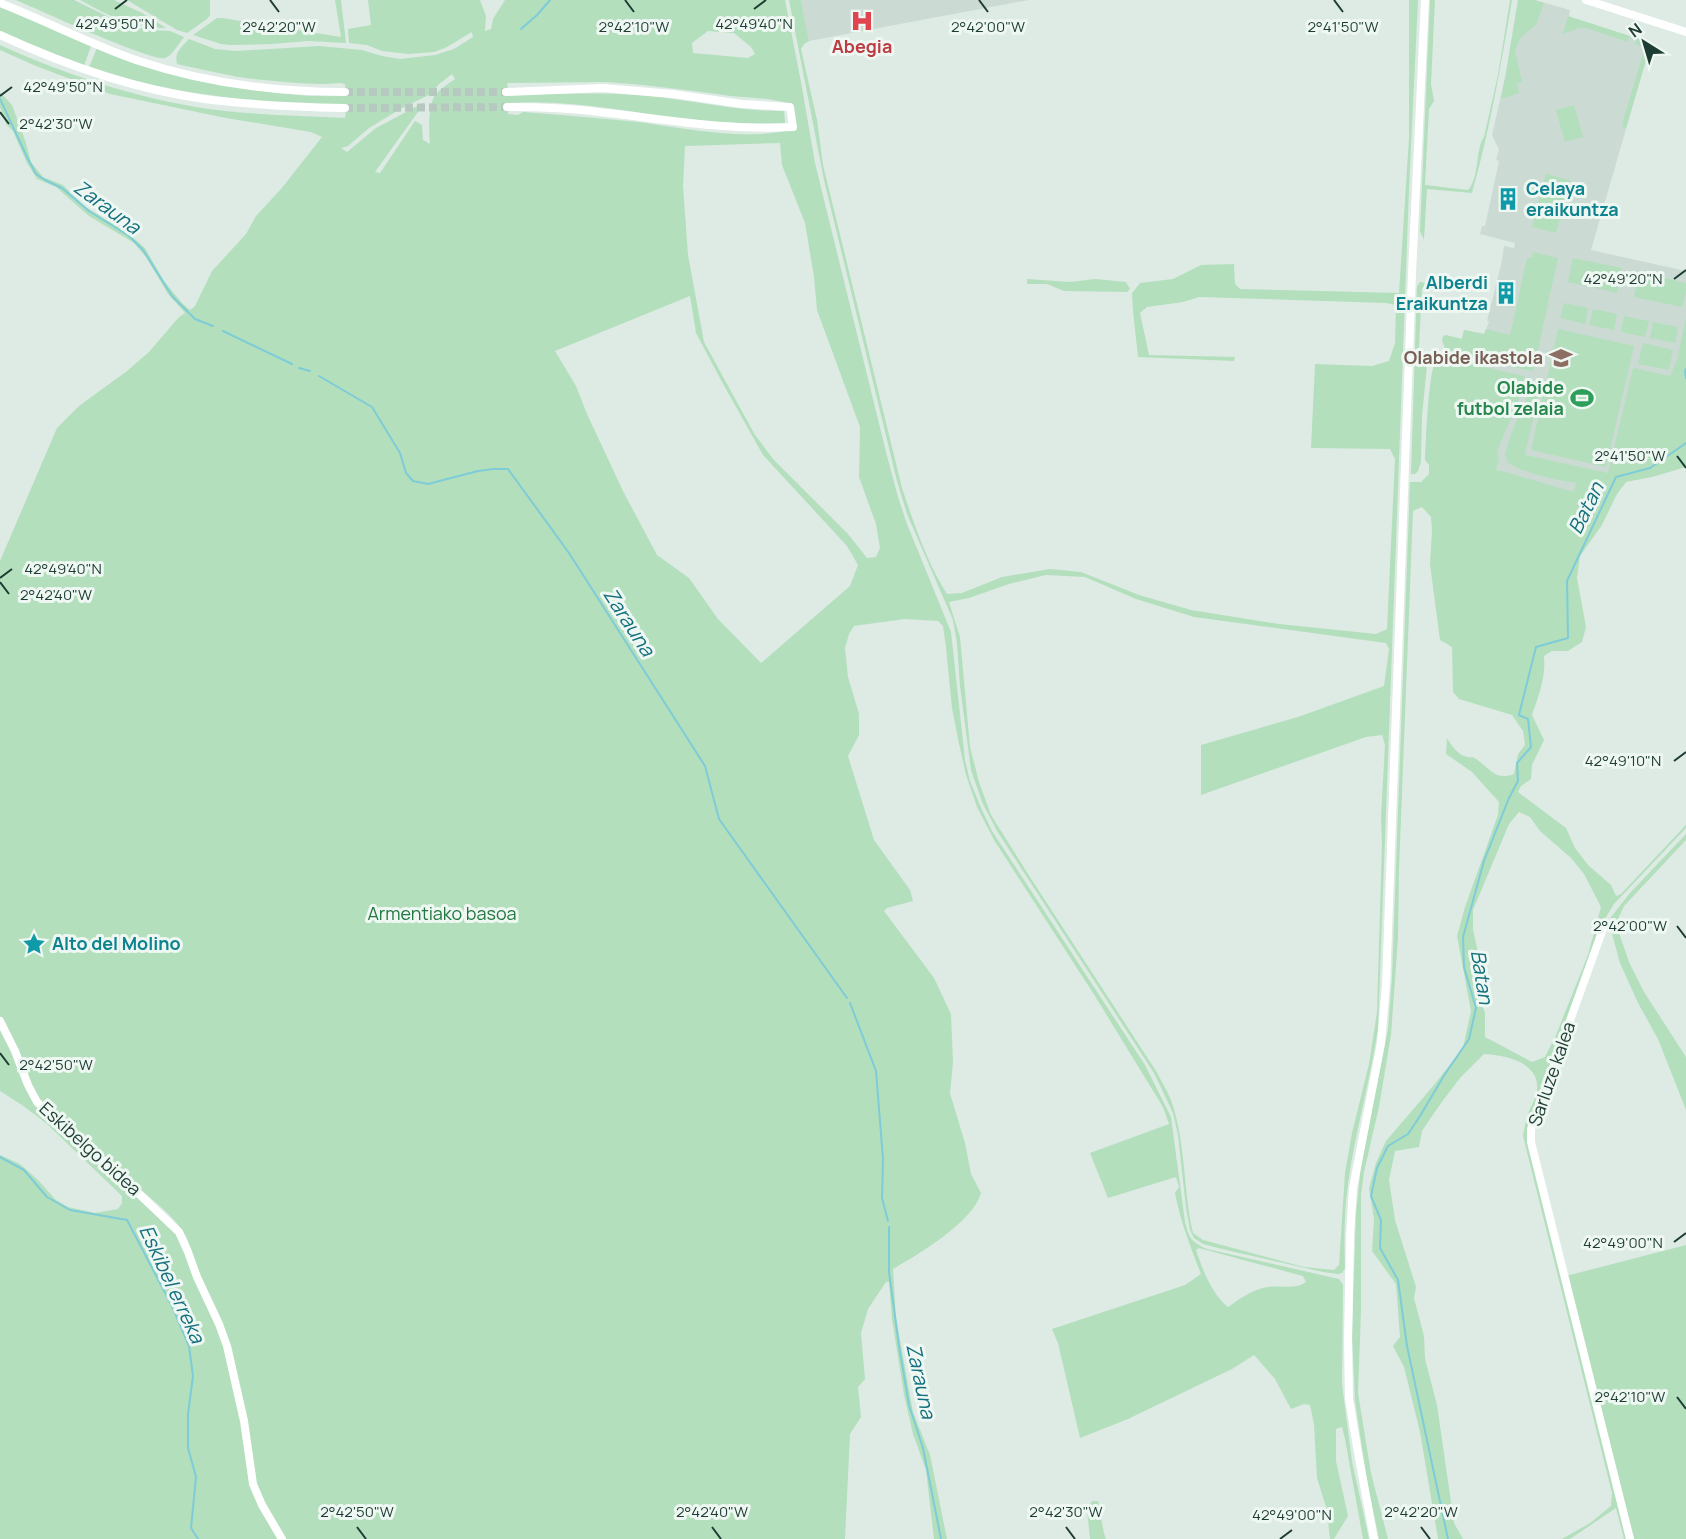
<svg xmlns="http://www.w3.org/2000/svg" width="1686" height="1539" font-family="Manrope,sans-serif">
<rect width="100%" height="100%" fill="#ddebe4"/>
<g fill="#cbdbd3">
<polygon points="801,0 1029,0 809,41"/>
<polygon points="1518,0 1535,0 1570,10 1569,17 1651,43 1591,250 1686,271 1686,353 1668,379 1548,612 1443,357 1447,340 1461,343 1464,330 1484,334 1489,322 1487,321 1501,265 1504,246 1514,248 1515,243 1480,234 1482,226 1485,226 1499,161 1496,160 1499,150 1492,135 1506,73"/>
</g>
<g fill="#b3dfbd" fill-rule="evenodd">
<path d="M16 0H74L123 24 148 30 170 31 184 37C179 43 172 56 165 58 152 62 37 9 16 0Z"/>
<path d="M80 0H114L142 13 166 28C130 27 111 17 80 0Z"/>
<polygon points="127,0 210,0 210,15 207,19 187,33 177,30"/>
<polygon points="335,0 341,0 346,43 308,41 272,44 231,45 221,44 193,35 217,18 222,18 341,37"/>
<path d="M368 0H480L486 16 485 31 491 29 493 19 505 0H785L801 82 815 163 887 456 898 497 907 524 951 632 965 760 970 781 982 810 992 831 1145 1065 1171 1117 1185 1222C1189 1238 1191 1242 1207 1249L1339 1279 1343 1285 1342 1384 1352 1461 1369 1539H1363L1345 1439 1342 1427 1336 1429V1461L1348 1516 1334 1539H1330L1327 1510 1317 1478 1314 1424 1310 1405 1304 1404 1291 1409 1275 1379 1254 1355 1232 1369 1128 1419 1080 1438 1058 1343 1052 1329 1185 1285 1201 1274C1190 1246 1181 1223 1175 1193L1179 1187 1176 1177 1108 1198 1090 1153 1169 1124 1163 1107 1095 996 994 840 977 807 966 775 958 739 952 708 946 647 943 626 938 621 905 619 854 626 849 634 845 648 848 677 859 714V735L848 756 874 840 910 890 913 901 887 908 884 911 934 978 951 1014 953 1062 950 1093 965 1143 971 1174 981 1193C973 1222 919 1254 893 1269L896 1318 913 1412 930 1455 947 1539H934L926 1470 913 1434 904 1395 892 1319 889 1282H886L868 1309 861 1333 865 1379 858 1387 861 1417 850 1434 845 1539H0V1155L20 1164 38 1180 56 1200 68 1207 95 1213 118 1209 122 1203V1196L46 1123 22 1105 0 1091V561L57 428 79 406 127 371 149 352 179 317 185 313 168 294 146 257 134 243 89 216 56 187 37 179 27 163 13 131 6 124 0 107V92L12 105 25 140 31 162 43 177 63 185 84 206 129 234 145 248 164 281 182 303 190 310 195 306 212 271 246 234 256 216 281 189 322 137 311 132 226 118 110 94 36 66 0 50V45C71 77 147 102 225 111 265 115 305 116 345 118L346 110C260 101 172 96 89 67L97 48 276 93 310 96 346 95 345 84C338 82 333 84 326 84 309 84 292 83 274 81 241 79 209 71 177 64 174 52 182 47 189 39L215 49 236 51 319 46 362 50 382 56 400 59 435 55 454 49 473 37 472 32 445 48 434 52 408 54 382 51 367 45 349 43 348 29 371 25ZM708 31 734 33 751 47 755 54 748 58 693 53 692 43ZM452 74 455 79C448 84 436 91 433 99 428 110 429 133 430 144L423 140 422 125 415 121 380 173 375 172 425 102 376 128 347 152 341 148 348 146 369 128 402 108 433 93 438 85ZM607 82C648 85 689 90 731 96 751 98 771 98 791 104L793 129C750 142 683 128 638 122 599 118 561 115 523 112L518 115 508 114 509 103C574 99 637 114 702 121 730 123 758 124 785 123L784 111C738 112 693 100 647 96 601 92 555 94 509 95L507 83ZM780 143 782 165 805 223 814 277 817 310 860 427 859 477 876 524 880 548 876 557 867 558 848 534 774 460 755 435 704 342 688 255 683 186 685 146ZM690 296 696 333 722 382 763 455 847 546 858 565 850 586 761 663 718 619 689 578 657 555 623 491 587 414 576 386 555 351ZM132 1182C150 1198 178 1218 188 1241 190 1247 192 1253 193 1259L173 1229ZM1199 1248 1303 1276 1306 1282C1295 1290 1281 1285 1268 1287 1253 1289 1241 1298 1228 1307 1212 1295 1202 1268 1196 1250Z"/>
<path d="M789 0H801L809 41 804 44 801 49 817 120 823 165 902 488C913 521 928 565 947 594L962 593 1002 577 1050 569 1081 572 1139 595 1191 610 1279 624 1376 634 1387 629 1395 459 1390 449 1311 448 1315 364 1372 366 1389 361 1395 343 1396 305 1386 303 1199 297 1183 302 1147 307 1140 313 1149 355 1235 357 1234 361 1138 357 1133 311 1132 293 1140 283 1173 279 1201 265 1234 264 1235 284 1240 289 1399 293 1409 138V0H1418L1409 189 1378 1029C1370 1081 1355 1133 1348 1184 1344 1212 1344 1240 1345 1268L1342 1273 1338 1274 1323 1272 1222 1249 1203 1244 1194 1238 1190 1230 1186 1208 1178 1135 1173 1113 1154 1073 997 831 982 802 971 770 960 686 957 643 953 620 907 514 897 481 824 180ZM1046 575 1085 577 1136 599 1194 617 1386 643 1389 649 1384 686 1298 717 1201 745V795L1366 737 1382 735 1385 745 1381 817 1382 844 1377 1012 1369 1064 1352 1133 1345 1173 1339 1265 1334 1270 1304 1267 1203 1240 1193 1233C1183 1189 1186 1143 1171 1100 1167 1090 1161 1081 1156 1071L1028 874 991 815 979 782 970 747 960 637 949 602 969 598 1009 584Z"/>
<path d="M1430 0H1435L1431 84 1434 101 1429 109 1425 185 1468 190C1480 177 1475 149 1484 137L1498 75 1510 0H1512C1501 65 1490 129 1472 193L1427 189 1424 240 1420 231Z"/>
<polygon points="1518,0 1535,0 1544,3 1536,25 1521,37 1515,50 1522,82 1517,84 1519,93 1501,99 1506,73"/>
<polygon points="0,6 91,46 84,66 0,32"/>
<polygon points="1568,16 1630,36 1628,42 1586,28 1579,28 1563,34"/>
<polygon points="1637,38 1651,43 1626,128 1622,127 1623,121 1645,47 1635,44"/>
<polygon points="1574,105 1583,137 1565,142 1556,110"/>
<polygon points="1546,174 1570,180 1556,233 1532,227"/>
<polygon points="1533,252 1558,258 1534,368 1532,371 1455,355 1445,349 1442,340 1443,336 1446,335 1462,339 1464,330 1484,334 1486,329 1510,335 1527,258 1532,258"/>
<polygon points="1573,258 1622,268 1617,293 1568,282"/>
<polygon points="1639,272 1686,283 1686,291 1682,307 1634,297"/>
<polygon points="1027,279 1070,282 1095,279 1126,282 1130,289 1127,292 1064,291 1047,284 1027,284"/>
<polygon points="1420,282 1426,283 1422,289 1418,365 1427,366 1422,416 1421,462 1418,471 1415,474 1411,474 1417,286"/>
<polygon points="1564,303 1588,308 1585,324 1560,318"/>
<polygon points="1593,309 1617,314 1614,330 1589,325"/>
<polygon points="1624,316 1649,321 1645,337 1621,332"/>
<path d="M1686 318V467L1652 477 1626 482 1617 494 1602 525 1580 556 1577 578 1586 627 1582 642 1568 651H1552L1544 656C1546 677 1539 695 1532 715L1544 740 1532 765 1531 779 1521 786 1518 792 1566 828 1575 848 1588 865 1611 885 1616 896 1621 894 1686 825V828L1614 904 1603 922 1529 1126 1627 1539H1624L1616 1508 1570 1539H1562L1590 1523 1611 1506 1612 1493 1523 1136C1524 1130 1525 1124 1527 1117 1529 1109 1536 1099 1537 1090 1540 1062 1505 1055 1484 1054L1460 1078 1441 1103 1422 1131 1419 1147 1395 1151 1389 1180 1395 1220 1416 1287 1414 1298 1424 1336 1425 1359 1437 1405 1454 1523 1463 1539H1438L1420 1432 1404 1367 1393 1346 1400 1337 1396 1284 1372 1251 1374 1219 1369 1188 1376 1163 1386 1141 1434 1085 1463 1048 1471 1011 1457 936 1465 907 1498 815 1499 802 1472 772 1446 754 1447 738C1452 746 1457 754 1467 757 1474 758 1471 756 1476 759 1491 769 1495 781 1514 774L1518 754 1525 745 1523 731 1512 715 1459 699 1453 692 1452 647 1440 640 1430 564 1432 530 1431 517 1422 507 1413 511 1399 869 1398 938 1391 1035 1379 1107 1364 1172 1361 1195V1311L1358 1393 1371 1473 1388 1539H1379L1367 1481 1355 1401 1352 1334 1356 1213 1361 1166 1388 1029 1392 977 1410 482H1421L1429 474V465L1425 460C1426 445 1428 360 1439 355 1445 352 1455 360 1461 361 1482 367 1503 371 1524 376L1526 383 1497 451 1499 460 1496 468 1497 471H1502L1574 492 1576 483C1553 479 1529 475 1508 463L1505 454 1511 434 1533 383 1537 380H1542L1525 455 1608 473 1633 368 1670 376 1677 360ZM1519 812 1530 817 1540 831 1571 858 1584 874 1601 907 1588 955 1556 1035 1545 1057 1532 1062 1485 1037V1013L1480 999V961L1473 930V910L1509 824Z"/>
<polygon points="1653,322 1678,327 1675,343 1650,338"/>
<polygon points="1558,329 1634,346 1606,467 1531,450"/>
<polygon points="1643,343 1673,350 1669,370 1638,364"/>
<polygon points="1686,834 1686,840 1624,906 1618,919 1619,933 1629,962 1644,992 1686,1057 1686,1110 1658,1039 1638,1003 1620,963 1610,926 1611,917 1630,893"/>
<polygon points="1686,1245 1686,1539 1634,1539 1566,1276"/>
<path d="M1092 1501H1098C1102 1513 1101 1527 1106 1539H1090L1087 1509Z"/>
</g>
<g fill="none" stroke-linecap="round" stroke-linejoin="round">
<g stroke="#7eccd7" stroke-width="2">
<polyline points="521,29 537,15 550,0"/>
<polyline points="0,99 27,157 36,174 45,180 62,188 89,211 129,236 143,250 172,296 195,319 213,326"/>
<polyline points="223,331 292,364"/>
<polyline points="299,368 310,371"/>
<polyline points="1686,369 1685,371 1686,378"/>
<polyline points="319,376 372,407 400,453 406,473 413,481 428,484 478,471 493,469 508,469 569,553 705,766 719,819 847,998"/>
<polyline points="850,1003 876,1071 883,1159 882,1198 888,1221"/>
<polyline points="0,1157 24,1170 47,1197 70,1210 127,1220 172,1306 189,1346 193,1376 188,1414 188,1448 196,1477 191,1528 198,1539"/>
<polyline points="889,1227 889,1272 899,1346 909,1405 923,1448 941,1539"/>
<polyline points="1448,1539 1407,1346 1398,1280 1380,1248 1381,1220 1371,1196 1377,1168 1388,1146 1408,1134 1420,1116 1445,1074 1469,1039 1476,1008 1464,967 1463,937 1484,861 1509,798 1518,781 1517,763 1531,747 1528,719 1519,715 1536,647 1568,638 1567,581 1616,477 1650,468 1686,443"/>
</g>
<g stroke="#b7c8c1" stroke-width="8" stroke-dasharray="8 4" stroke-linecap="butt">
<polyline points="345,92 506,92"/>
<polyline points="345,108 507,107"/>
</g>
<g stroke="#fff" stroke-width="8">
<polyline points="1586,0 1686,32"/>
<path d="M0 3C46 21 90 44 136 60 204 83 274 92 345 92"/>
<path d="M0 35C65 65 133 89 204 99 251 105 298 107 345 108"/>
<path d="M506 92 603 88 673 94 742 104 790 107 793 127C727 131 664 119 599 112 568 108 538 107 507 107"/>
<polyline points="1604,926 1531,1129 1531,1142 1630,1539"/>
<polyline points="0,1021 15,1051 28,1085 37,1102 53,1117 116,1172 179,1232 188,1252 197,1277 219,1324 227,1346 244,1421 253,1484 262,1505 282,1539"/>
<polyline points="1374,1539 1357,1447 1349,1399 1348,1342 1350,1236 1353,1188 1381,1043 1386,985 1412,273 1425,0"/>
</g>
</g>
<path fill="none" stroke="#1d3c33" stroke-width="2" d="M270 0 279 12M625 0 634 12M979 0 988 12M1334 0 1343 12M115 9 127 0M754 9 766 0M0 96 12 87M0 112 9 124M1674 279 1686 270M1677 456 1686 468M0 578 12 569M0 582 9 594M1674 761 1686 752M1677 926 1686 938M0 1053 9 1065M1674 1242 1686 1233M1677 1397 1686 1409M357 1527 366 1539M712 1527 721 1539M1066 1527 1075 1539M1421 1527 1430 1539M1280 1539 1292 1530"/>
<defs>
<g id="hospital-bare" transform="scale(1.8)"><path d="M-5-5h3v3.5h4V-5h3V5h-3V1.5h-4V5h-3Z" fill="#e0444e" stroke="#eef7f2" stroke-width="2.5" paint-order="stroke"/></g>
<g id="building-bare" transform="scale(1.8)"><path d="M-4-6H4V6H1V3H-1V6H-4ZM-2.5-4.3h1.7v1.8h-1.7ZM.8-4.3h1.7v1.8H.8ZM-2.5-1h1.7V.8h-1.7ZM.8-1h1.7V.8H.8Z" fill="#0f9aa8" stroke="#eef7f2" stroke-width="2.5" paint-order="stroke"/></g>
<g id="school-bare" transform="scale(1.8)"><path d="M0-5L7-2L0 1L-7-2ZM-4 1L0 2.5L4 1V4Q0 6-4 4Z" fill="#8d6e63" stroke="#eef7f2" stroke-width="2.5" paint-order="stroke"/></g>
<g id="stadium-bare" transform="scale(1.8)"><path d="M0-5a6.5 5 0 1 0 0 10a6.5 5 0 1 0 0-10ZM-3.5-1.8h7v3.6h-7Z" fill="#2e9e5b" stroke="#eef7f2" stroke-width="2.5" paint-order="stroke"/></g>
<g id="sight-bare" transform="scale(1.8)"><path d="M0-6L1.8-2.2L6-1.7L2.9 1.2L3.7 5.4L0 3.3L-3.7 5.4L-2.9 1.2L-6-1.7L-1.8-2.2Z" fill="#0f9aa8" stroke="#eef7f2" stroke-width="2.5" paint-order="stroke"/></g>
</defs>
<g fill-rule="evenodd">
<use href="#hospital-bare" x="862" y="21"/>
<use href="#building-bare" x="1508" y="199"/>
<use href="#building-bare" x="1506" y="293"/>
<use href="#school-bare" x="1561" y="358"/>
<use href="#stadium-bare" x="1582" y="398"/>
<use href="#sight-bare" x="34" y="944"/>
</g>
<g text-anchor="middle" stroke-width="6" stroke-linejoin="round" paint-order="stroke">
<g font-size="18" font-weight="bold" fill="#be3a42" stroke="#eef7f2">
<text x="862" y="53">Abegia</text>
</g>
<g font-size="18" font-weight="bold" fill="#0d838f" stroke="#eef7f2" text-anchor="start">
<text x="1526" y="195">Celaya<tspan x="1526" dy="21">eraikuntza</tspan></text>
<text x="1488" y="289" text-anchor="end">Alberdi<tspan x="1488" dy="21">Eraikuntza</tspan></text>
<text x="52" y="950">Alto del Molino</text>
</g>
<g font-size="18" font-weight="bold" fill="#785e54" stroke="#eef7f2" text-anchor="end">
<text x="1543" y="364">Olabide ikastola</text>
</g>
<g font-size="18" font-weight="bold" fill="#27864d" stroke="#eef7f2" text-anchor="end">
<text x="1564" y="394">Olabide<tspan x="1564" dy="21">futbol zelaia</tspan></text>
</g>
<g font-size="18" fill="#237741" stroke="#eef7f2">
<text x="442" y="920">Armentiako basoa</text>
</g>
<g font-size="18" fill="#1d3c33" stroke="#eef7f2">
<text transform="translate(1552 1074) rotate(-71)" y="6">Sarluze kalea</text>
<text transform="translate(90 1149) rotate(42)" y="6">Eskibelgo bidea</text>
</g>
<g font-size="20" font-style="italic" fill="#126f7e" stroke="#eef7f2">
<text transform="translate(107 207) rotate(36)" y="7">Zarauna</text>
<text transform="translate(1586 508) rotate(-64)" y="7">Batan</text>
<text transform="translate(629 622) rotate(57)" y="7">Zarauna</text>
<text transform="translate(1482 977) rotate(81)" y="7">Batan</text>
<text transform="translate(172 1284) rotate(65)" y="7">Eskibel erreka</text>
<text transform="translate(921 1381) rotate(78)" y="7">Zarauna</text>
</g>
</g>
<g font-size="15" text-anchor="middle" fill="#1d3c33" stroke="#eef7f2" stroke-width="6" stroke-linejoin="round" paint-order="stroke">
<text x="115" y="29">42°49'50"N</text>
<text x="754" y="29">42°49'40"N</text>
<text x="279" y="32">2°42'20"W</text>
<text x="634" y="32">2°42'10"W</text>
<text x="988" y="32">2°42'00"W</text>
<text x="1343" y="32">2°41'50"W</text>
<text x="63" y="92">42°49'50"N</text>
<text x="56" y="129">2°42'30"W</text>
<text x="1623" y="284">42°49'20"N</text>
<text x="1630" y="461">2°41'50"W</text>
<text x="63" y="574">42°49'40"N</text>
<text x="56" y="600">2°42'40"W</text>
<text x="1623" y="766">42°49'10"N</text>
<text x="1630" y="931">2°42'00"W</text>
<text x="56" y="1070">2°42'50"W</text>
<text x="1623" y="1248">42°49'00"N</text>
<text x="1630" y="1402">2°42'10"W</text>
<text x="357" y="1517">2°42'50"W</text>
<text x="712" y="1517">2°42'40"W</text>
<text x="1066" y="1517">2°42'30"W</text>
<text x="1421" y="1517">2°42'20"W</text>
<text x="1292" y="1520">42°49'00"N</text>
</g>
<g transform="translate(1644 42) rotate(323)" stroke="#eef7f2" stroke-width="4.5" paint-order="stroke">
<path d="M0-4.5L10 22L0 15L-10 22Z" fill="#1d3c33"/>
<text y="-9" font-size="16" font-weight="bold" text-anchor="middle" fill="#1d3c33">N</text>
</g>
</svg>
